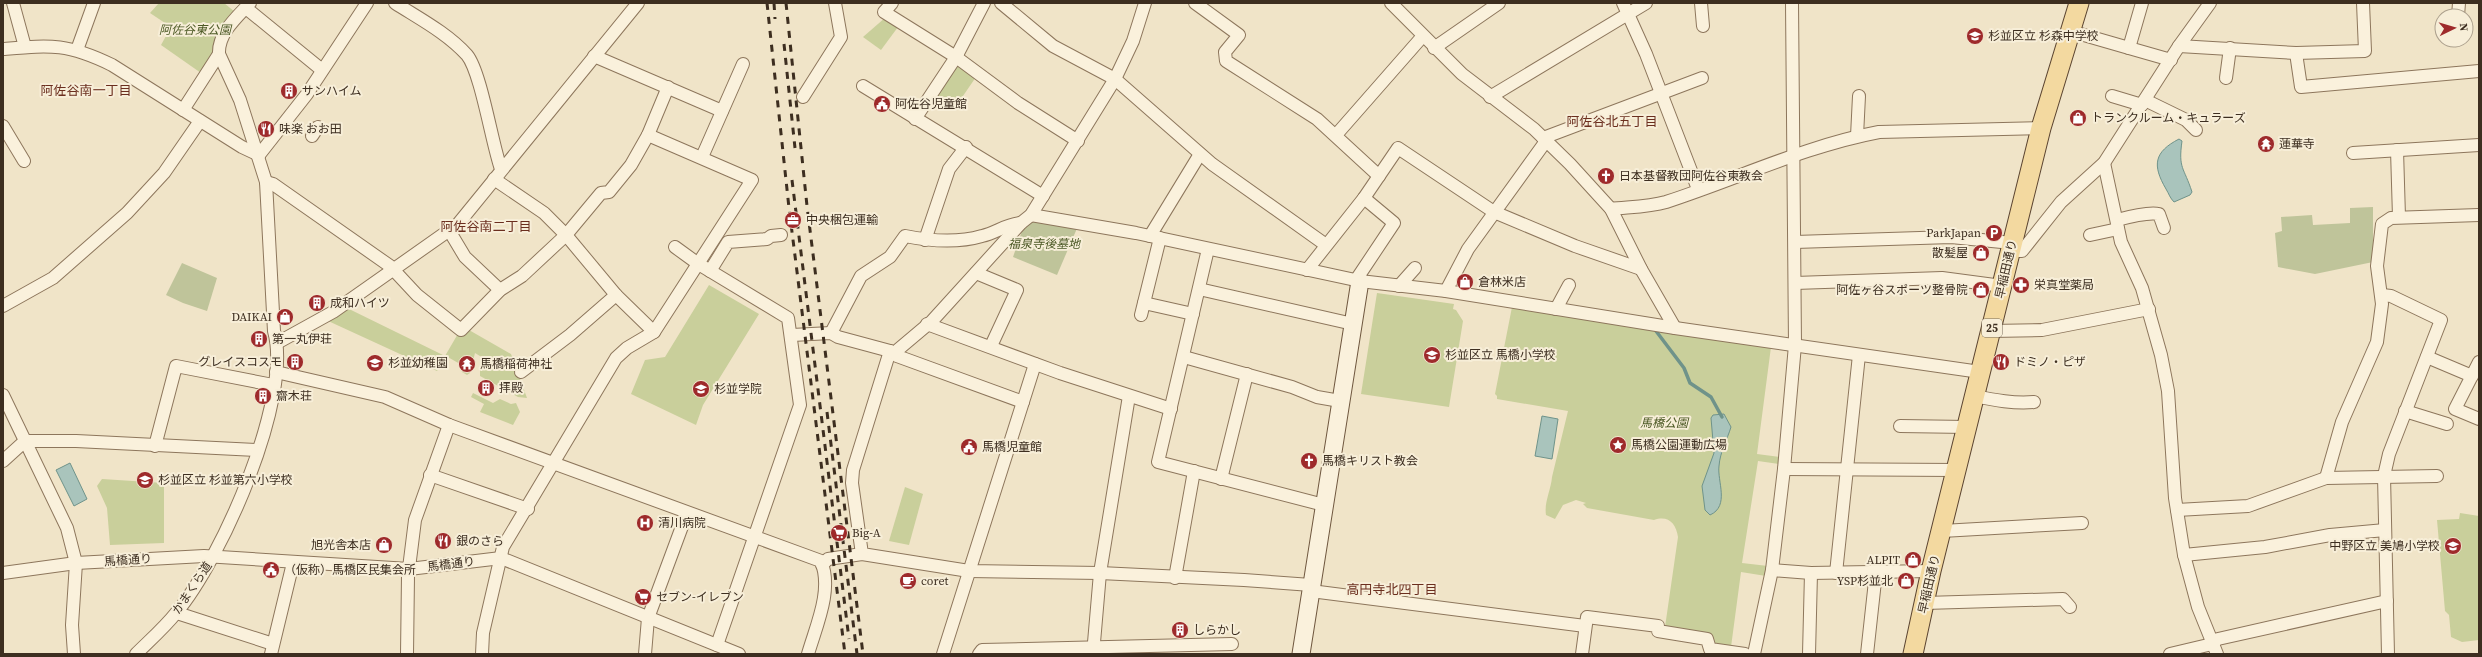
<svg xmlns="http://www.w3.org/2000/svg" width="2482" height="657" font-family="'Source Serif 4','Noto Sans JP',serif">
<rect width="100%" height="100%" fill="#f0e4c8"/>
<g fill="#c9cf9b">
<polygon points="159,3 224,3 235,12 215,53 201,73 161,45 171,27 150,13"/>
<polygon points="886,17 898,27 881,50 863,37"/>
<polygon points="957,63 976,77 954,109 935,95"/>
<polygon points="709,285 759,314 703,405 696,425 631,394 645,360 665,357"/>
<polygon points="1377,293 1454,304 1453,309 1456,310 1463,321 1449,407 1361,394"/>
<path d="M1512 307 1771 347 1757 454 1780 457 1779 464 1758 461 1742 563 1768 566 1766 576 1741 572 1731 647 1716 646 1665 627 1678 537C1676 523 1668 515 1654 520L1587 508 1583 504 1586 503 1576 500 1563 505 1555 519 1546 515C1544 502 1551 490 1552 477L1568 411 1497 399V396L1495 394Z"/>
<polygon points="347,308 445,356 459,332 469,330 511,354 527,398 518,397 480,376 480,368 487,364 488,361 475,353 470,373 467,375 462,372 460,364 446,356 437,371 326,320"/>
<polygon points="473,393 493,403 500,399 511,404 516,403 520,412 513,425 480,412 484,404 471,397"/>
<polygon points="102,479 164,483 164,543 110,545 107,508 97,486"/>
<polygon points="905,487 923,494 909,545 889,541"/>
<polygon points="2460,513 2479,516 2479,640 2462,642 2451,637 2449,615 2445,611 2437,520 2459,519"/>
</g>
<g fill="#bfc49a">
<polygon points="2373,207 2373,262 2315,274 2278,267 2275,233 2282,231 2281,217 2312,215 2313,225 2350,223 2350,208"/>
<polygon points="1036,218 1078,226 1057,275 1013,257 1023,228"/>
<polygon points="182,263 217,278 207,311 183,303 166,295"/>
</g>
<g fill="#a9c4bc" stroke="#6f938a">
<path d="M2179 139 2182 141C2178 169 2184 167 2192 192L2190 195 2174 202C2170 198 2169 194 2166 189 2152 165 2154 152 2179 139Z"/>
<path d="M1724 414 1731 427C1727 440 1720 452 1719 466 1717 481 1730 506 1710 515L1705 510 1702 486 1714 453 1711 418 1713 415Z"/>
<polygon points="1542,416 1558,419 1552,459 1535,456"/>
<polygon points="70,463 87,499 74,506 56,470"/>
</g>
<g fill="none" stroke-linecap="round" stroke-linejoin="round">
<polyline stroke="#6f938a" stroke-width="3.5" points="1656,331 1684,368 1690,383 1711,397 1722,417"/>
<g stroke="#8d765c" stroke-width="14">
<g id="street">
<polyline points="13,3 25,47"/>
<path d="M395 3C420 19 447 33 467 55 481 72 492 144 501 169"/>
<polyline points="892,3 884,12 956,57 1018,103 1078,141"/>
<polyline points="1001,3 1053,46 1115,79 1212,164 1326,245"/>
<polyline points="1195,3 1239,35 1225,52 1226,61 1317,119 1379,176"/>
<polyline points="1391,3 1462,74 1534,129 1570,164 1611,209 1641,269 1675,328"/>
<polyline points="1623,3 1646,54 1698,189"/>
<polyline points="1701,3 1703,26"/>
<polyline points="2142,3 2129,48 2171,60"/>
<polyline points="246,8 322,70"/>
<polyline points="2458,16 2459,3"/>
<polyline points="2070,31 2129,48"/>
<polyline points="2179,46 2296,53 2301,87 2479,71"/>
<polyline points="1434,48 1499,3"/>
<path d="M3 49C51 45 67 43 112 65L242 147 259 155"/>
<polyline points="77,50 94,3"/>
<polyline points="2296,53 2365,51 2363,3"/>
<polyline points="594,56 722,111"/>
<polyline points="2226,78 2230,48"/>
<polyline points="863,86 1043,196"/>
<polyline points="2112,96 2142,105"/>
<polyline points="803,97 841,37 835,3"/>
<polyline points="1490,97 1646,3"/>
<polyline points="2145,100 2186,120 2196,130"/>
<polyline points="183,110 219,54"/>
<polyline points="915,119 956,57 984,3"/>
<polyline points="3,126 24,161"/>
<polyline points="1336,135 1422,37"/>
<polyline points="312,136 318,127"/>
<polyline points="1857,136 1859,96"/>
<polyline points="1543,138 1702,78"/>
<polyline points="2397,150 2399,217"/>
<polyline points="2353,153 2479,145"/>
<polyline points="259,155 307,94 367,3"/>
<polyline points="702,157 743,64"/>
<polyline points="2104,163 2121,242 2142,288 2161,355 2168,391 2175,498 2184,555 2198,607 2217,654"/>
<polyline points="494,179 544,213 566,235 616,295 654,332"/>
<polyline points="266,182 273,184 390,266 417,295 461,330 500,290 522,276 566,235 601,193 609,192 631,165 648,135 668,87"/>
<path d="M1611 209C1629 207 1649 207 1666 202 1737 179 1805 146 1879 132L2041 128"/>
<polyline points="1031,215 1136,233 1360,281 1446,291 1675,328 1980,372"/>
<path d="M2117 220C2128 217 2150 212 2159 214L2164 228"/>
<polyline points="450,232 465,257 500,290"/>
<polyline points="2090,235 2118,229"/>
<polyline points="1150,236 1200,154"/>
<polyline points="925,240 949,169 966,147"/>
<polyline points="1795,242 1951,237 2012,243"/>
<polyline points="675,247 697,263 788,318 800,405 717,645"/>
<polyline points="1208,249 1158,462 1324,505"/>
<polyline points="2011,251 2022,251 2061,202 2104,163 2179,46 2210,3"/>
<polyline points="1307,270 1364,198 1398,148 1494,212 1575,246 1641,269"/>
<polyline points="710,271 728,242 767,239 771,236 781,235"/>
<polyline points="976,273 1017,290 991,346"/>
<polyline points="1356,280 1394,223 1364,198"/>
<polyline points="1795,283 1942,278 2002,286"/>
<polyline points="1399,286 1415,268"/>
<polyline points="1199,289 1353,324"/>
<polyline points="1446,291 1468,249 1546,141"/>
<polyline points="2382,295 2391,296 2441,320 2389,454 2384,476 2388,654"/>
<polyline points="1144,303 1193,314"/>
<polyline points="3,306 53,278 127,213 164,173 200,121"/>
<polyline points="1556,309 1569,285"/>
<polyline points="1141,315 1160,238"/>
<polyline points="927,324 1060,373 1171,409"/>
<polyline points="1991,331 2042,330 2149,309"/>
<path d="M831 333 861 276 890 257 905 236C930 241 958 243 982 236 996 233 1006 224 1021 223"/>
<polyline points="792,335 831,333 838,337 890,351 897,356 1023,402"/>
<polyline points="277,343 333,312 458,224 638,3"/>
<polyline points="890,351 853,470 852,483 862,554 969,571 1100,573 1244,580 1311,585"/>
<polyline points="894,353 932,321 1021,223 1031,215 1115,79 1133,41 1145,3"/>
<polyline points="1184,357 1292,387 1317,397 1340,401"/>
<polyline points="2427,357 2472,376"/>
<polyline points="2479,362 2455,409 2479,419"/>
<path d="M276 372 385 397 449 425 821 561C833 590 816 626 808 654"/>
<polyline points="521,372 570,335 616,295"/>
<polyline points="3,395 67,528 76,563 72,625 74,654"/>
<path d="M1974 396C1994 400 2015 404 2034 402"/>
<polyline points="2405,411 2447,424"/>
<polyline points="1900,426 1967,427"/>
<polyline points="155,446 176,366 273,385"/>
<polyline points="3,461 25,441 76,441 258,450"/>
<polyline points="1784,469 1957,470"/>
<polyline points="430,475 528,509"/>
<polyline points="2326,478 2342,422 2377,342 2382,304 2377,266 2382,224 2391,218 2479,215"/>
<polyline points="1221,479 1247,374"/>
<polyline points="2177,510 2248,506 2326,478 2437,476"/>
<polyline points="1942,531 2082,523"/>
<polyline points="2184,555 2265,547 2330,535 2385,530"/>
<polyline points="822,565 828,559 862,554"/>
<polyline points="1772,570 1811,573 1931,571"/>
<polyline points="3,573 76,563 204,556 409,569 501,558 739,654"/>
<polyline points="1836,573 1859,355"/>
<polyline points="1175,578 1194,471"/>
<polyline points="1311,591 1585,626"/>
<polyline points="1925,603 2063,599 2070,607"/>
<polyline points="177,613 273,644"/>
<path d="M136 654C149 641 164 628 176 613 221 560 293 398 274 331L266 182 240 100 219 54C218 33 237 17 250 3"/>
<polyline points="271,654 293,563"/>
<polyline points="407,654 408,576 415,520 449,425"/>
<polyline points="482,654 483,633 503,547 616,358 627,348 654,332 752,180 648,135"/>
<polyline points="645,654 648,618 687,513"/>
<polyline points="943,654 1035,364"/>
<polyline points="979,654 982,650 1232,644"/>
<polyline points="1093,654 1100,573 1129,396"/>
<polyline points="1582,654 1587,617 1658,626 1658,631 1707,639 1710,649 1745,654"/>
<polyline points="1754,654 1772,570 1784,469 1795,345 1792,3"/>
<polyline points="1809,654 1811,573"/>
<polyline points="1867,654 1876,572"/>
<polyline points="2170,654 2208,645 2218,639 2387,601"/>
</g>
</g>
<g stroke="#6f573f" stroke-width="19">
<polyline id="secondary" points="1301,654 1360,281"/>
</g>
<g stroke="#5b4430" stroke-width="21">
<polyline id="primary" points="1913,654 1931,571 2041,128 2079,3"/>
</g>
<use href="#street" stroke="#faf1dc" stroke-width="12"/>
<use href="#secondary" stroke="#faf1dc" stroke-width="17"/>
<use href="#primary" stroke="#f3d9a0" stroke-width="19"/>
<g stroke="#3d2e20" stroke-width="3" stroke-dasharray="7 7" stroke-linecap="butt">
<polyline points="767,3 789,208 845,654"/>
<polyline points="774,3 775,19"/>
<polyline points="786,3 807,206 863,654"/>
<polyline points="784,44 795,148"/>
<polyline points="792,180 849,639"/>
<polyline points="827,412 857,654"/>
</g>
</g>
<defs>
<g id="school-disc" transform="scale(0.9)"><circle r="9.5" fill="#9e2a2b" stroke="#f7eed8"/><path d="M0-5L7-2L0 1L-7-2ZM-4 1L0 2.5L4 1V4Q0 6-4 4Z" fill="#fff"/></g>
<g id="building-disc" transform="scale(0.9)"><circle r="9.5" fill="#9e2a2b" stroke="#f7eed8"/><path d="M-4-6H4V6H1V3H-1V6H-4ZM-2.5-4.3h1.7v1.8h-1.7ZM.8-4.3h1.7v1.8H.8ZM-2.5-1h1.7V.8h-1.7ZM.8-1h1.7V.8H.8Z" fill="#fff"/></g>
<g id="civic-disc" transform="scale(0.9)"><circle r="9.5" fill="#9e2a2b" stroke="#f7eed8"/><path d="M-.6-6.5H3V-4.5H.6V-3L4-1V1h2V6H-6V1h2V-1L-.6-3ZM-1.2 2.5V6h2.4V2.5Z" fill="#fff"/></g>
<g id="shop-disc" transform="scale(0.9)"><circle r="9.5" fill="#9e2a2b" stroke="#f7eed8"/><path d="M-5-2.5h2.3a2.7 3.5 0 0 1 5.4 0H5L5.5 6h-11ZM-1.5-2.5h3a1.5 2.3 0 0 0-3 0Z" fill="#fff"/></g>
<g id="restaurant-disc" transform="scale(0.9)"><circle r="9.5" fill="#9e2a2b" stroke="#f7eed8"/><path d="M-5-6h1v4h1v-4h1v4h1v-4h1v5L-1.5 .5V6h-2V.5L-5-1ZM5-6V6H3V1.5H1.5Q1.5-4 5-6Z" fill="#fff"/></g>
<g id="temple-disc" transform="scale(0.9)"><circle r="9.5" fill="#9e2a2b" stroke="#f7eed8"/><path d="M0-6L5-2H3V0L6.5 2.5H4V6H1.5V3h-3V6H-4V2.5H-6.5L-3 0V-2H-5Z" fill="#fff"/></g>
<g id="church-disc" transform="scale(0.9)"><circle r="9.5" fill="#9e2a2b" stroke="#f7eed8"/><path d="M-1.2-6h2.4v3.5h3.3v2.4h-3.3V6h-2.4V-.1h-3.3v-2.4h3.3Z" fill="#fff"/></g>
<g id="office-disc" transform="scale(0.9)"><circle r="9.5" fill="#9e2a2b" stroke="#f7eed8"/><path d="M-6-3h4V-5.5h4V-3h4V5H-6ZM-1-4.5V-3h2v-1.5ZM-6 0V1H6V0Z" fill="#fff"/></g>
<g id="parking-disc" transform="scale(0.9)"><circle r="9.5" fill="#9e2a2b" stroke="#f7eed8"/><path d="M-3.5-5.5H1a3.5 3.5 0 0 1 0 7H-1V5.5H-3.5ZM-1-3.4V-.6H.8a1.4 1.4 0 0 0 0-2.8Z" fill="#fff"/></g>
<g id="pharmacy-disc" transform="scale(0.9)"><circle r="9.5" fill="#9e2a2b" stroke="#f7eed8"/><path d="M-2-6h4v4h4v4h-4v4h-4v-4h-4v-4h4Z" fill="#fff"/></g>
<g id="sight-disc" transform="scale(0.9)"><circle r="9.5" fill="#9e2a2b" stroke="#f7eed8"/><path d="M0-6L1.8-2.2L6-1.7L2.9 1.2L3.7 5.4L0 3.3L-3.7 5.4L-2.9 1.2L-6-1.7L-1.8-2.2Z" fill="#fff"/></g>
<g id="hospital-disc" transform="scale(0.9)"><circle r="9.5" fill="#9e2a2b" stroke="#f7eed8"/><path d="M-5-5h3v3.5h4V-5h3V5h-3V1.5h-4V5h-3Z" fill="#fff"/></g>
<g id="supermarket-disc" transform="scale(0.9)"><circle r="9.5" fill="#9e2a2b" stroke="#f7eed8"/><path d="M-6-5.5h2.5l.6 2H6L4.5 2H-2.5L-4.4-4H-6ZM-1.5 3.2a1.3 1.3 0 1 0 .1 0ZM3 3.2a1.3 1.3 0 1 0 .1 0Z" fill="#fff"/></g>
<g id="cafe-disc" transform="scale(0.9)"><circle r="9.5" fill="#9e2a2b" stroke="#f7eed8"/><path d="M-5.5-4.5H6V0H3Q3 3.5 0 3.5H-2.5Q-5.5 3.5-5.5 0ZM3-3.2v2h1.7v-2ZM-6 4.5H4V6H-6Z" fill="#fff"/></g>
</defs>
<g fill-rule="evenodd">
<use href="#school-disc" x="1975" y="36"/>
<use href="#building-disc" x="289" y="91"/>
<use href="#civic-disc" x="882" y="104"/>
<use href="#shop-disc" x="2078" y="118"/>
<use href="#restaurant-disc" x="266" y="129"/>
<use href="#temple-disc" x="2266" y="144"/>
<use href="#church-disc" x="1606" y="176"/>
<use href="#office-disc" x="793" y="220"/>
<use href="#parking-disc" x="1994" y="233"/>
<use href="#shop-disc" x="1981" y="253"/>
<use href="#shop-disc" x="1465" y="282"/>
<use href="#pharmacy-disc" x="2021" y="285"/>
<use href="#shop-disc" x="1981" y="290"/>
<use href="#building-disc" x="317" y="303"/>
<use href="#shop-disc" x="285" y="317"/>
<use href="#building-disc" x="259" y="339"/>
<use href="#school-disc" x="1432" y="355"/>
<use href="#building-disc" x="295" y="362"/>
<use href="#restaurant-disc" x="2001" y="362"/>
<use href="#school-disc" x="375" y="363"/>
<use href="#temple-disc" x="467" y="364"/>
<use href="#building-disc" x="486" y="388"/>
<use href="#school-disc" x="701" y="389"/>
<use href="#building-disc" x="263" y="396"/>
<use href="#sight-disc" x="1618" y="445"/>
<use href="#civic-disc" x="969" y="447"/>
<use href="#church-disc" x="1309" y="461"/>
<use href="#school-disc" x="145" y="480"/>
<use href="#hospital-disc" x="645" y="523"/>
<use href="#supermarket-disc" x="839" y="533"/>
<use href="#restaurant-disc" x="443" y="541"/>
<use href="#shop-disc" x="384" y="545"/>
<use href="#school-disc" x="2453" y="546"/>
<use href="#shop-disc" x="1913" y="560"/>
<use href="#civic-disc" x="271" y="570"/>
<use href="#cafe-disc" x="908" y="581"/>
<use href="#shop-disc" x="1906" y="581"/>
<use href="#supermarket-disc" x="643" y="597"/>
<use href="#building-disc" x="1180" y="630"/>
</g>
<g text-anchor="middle" stroke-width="4" stroke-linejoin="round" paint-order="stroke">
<rect fill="#f7eed8" stroke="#756857" stroke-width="1" x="1982" y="319" width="20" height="18" rx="3"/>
<g font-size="11" font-weight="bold" fill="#3d2e20">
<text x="1992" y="332">25</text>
</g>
<g font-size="12" font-style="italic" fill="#4d5a26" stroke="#f7eed8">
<text x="195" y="34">阿佐谷東公園</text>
<text x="1044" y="248">福泉寺後墓地</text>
<text x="1664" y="427">馬橋公園</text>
</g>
<g font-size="12" fill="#3d2e20" stroke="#f7eed8" text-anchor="start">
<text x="1988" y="40">杉並区立 杉森中学校</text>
<text x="302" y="95">サンハイム</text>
<text x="895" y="108">阿佐谷児童館</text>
<text x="2091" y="122">トランクルーム・キュラーズ</text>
<text x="279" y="133">味楽 おお田</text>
<text x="2279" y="148">蓮華寺</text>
<text x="1619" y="180">日本基督教団阿佐谷東教会</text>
<text x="806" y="224">中央梱包運輸</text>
<text x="1981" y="237" text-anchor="end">ParkJapan</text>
<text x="1968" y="257" text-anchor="end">散髪屋</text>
<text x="1478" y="286">倉林米店</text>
<text x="2034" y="289">栄真堂薬局</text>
<text x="1968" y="294" text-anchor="end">阿佐ヶ谷スポーツ整骨院</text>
<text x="330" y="307">成和ハイツ</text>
<text x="272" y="321" text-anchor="end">DAIKAI</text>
<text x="272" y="343">第一丸伊荘</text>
<text x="1445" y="359">杉並区立 馬橋小学校</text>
<text x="282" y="366" text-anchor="end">グレイスコスモ</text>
<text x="2014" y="366">ドミノ・ピザ</text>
<text x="388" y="367">杉並幼稚園</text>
<text x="480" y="368">馬橋稲荷神社</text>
<text x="499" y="392">拝殿</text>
<text x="714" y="393">杉並学院</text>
<text x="276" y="400">齋木荘</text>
<text x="1631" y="449">馬橋公園運動広場</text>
<text x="982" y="451">馬橋児童館</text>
<text x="1322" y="465">馬橋キリスト教会</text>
<text x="158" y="484">杉並区立 杉並第六小学校</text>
<text x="658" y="527">清川病院</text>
<text x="852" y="537">Big-A</text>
<text x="456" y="545">銀のさら</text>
<text x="371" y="549" text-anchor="end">旭光舎本店</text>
<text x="2440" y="550" text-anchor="end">中野区立 美鳩小学校</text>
<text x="1900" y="564" text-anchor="end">ALPIT</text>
<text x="284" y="574">（仮称）馬橋区民集会所</text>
<text x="921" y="585">coret</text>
<text x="1893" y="585" text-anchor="end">YSP杉並北</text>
<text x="656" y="601">セブン-イレブン</text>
<text x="1193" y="634">しらかし</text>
</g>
<g font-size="12" fill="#3d2e20" stroke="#f7eed8">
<text transform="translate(2006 269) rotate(-77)" y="4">早稲田通り</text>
<text transform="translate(128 560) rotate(-4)" y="4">馬橋通り</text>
<text transform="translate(451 564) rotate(-7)" y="4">馬橋通り</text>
<text transform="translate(1929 584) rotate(-77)" y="4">早稲田通り</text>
<text transform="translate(192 588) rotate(-56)" y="4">かまくら道</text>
</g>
<g font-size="13" fill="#6b2e1e" stroke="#f7eed8">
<text x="86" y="95">阿佐谷南一丁目</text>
<text x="1612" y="126">阿佐谷北五丁目</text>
<text x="486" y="231">阿佐谷南二丁目</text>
<text x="1392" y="594">高円寺北四丁目</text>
</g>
</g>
<rect width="2482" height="657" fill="none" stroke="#3d2e20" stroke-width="8"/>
<g transform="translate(2454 28) rotate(85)"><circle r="19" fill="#f7eed8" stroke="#ada18e"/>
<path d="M0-3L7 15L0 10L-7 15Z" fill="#9e2a2b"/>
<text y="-6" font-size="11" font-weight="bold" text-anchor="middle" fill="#3d2e20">N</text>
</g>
</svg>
